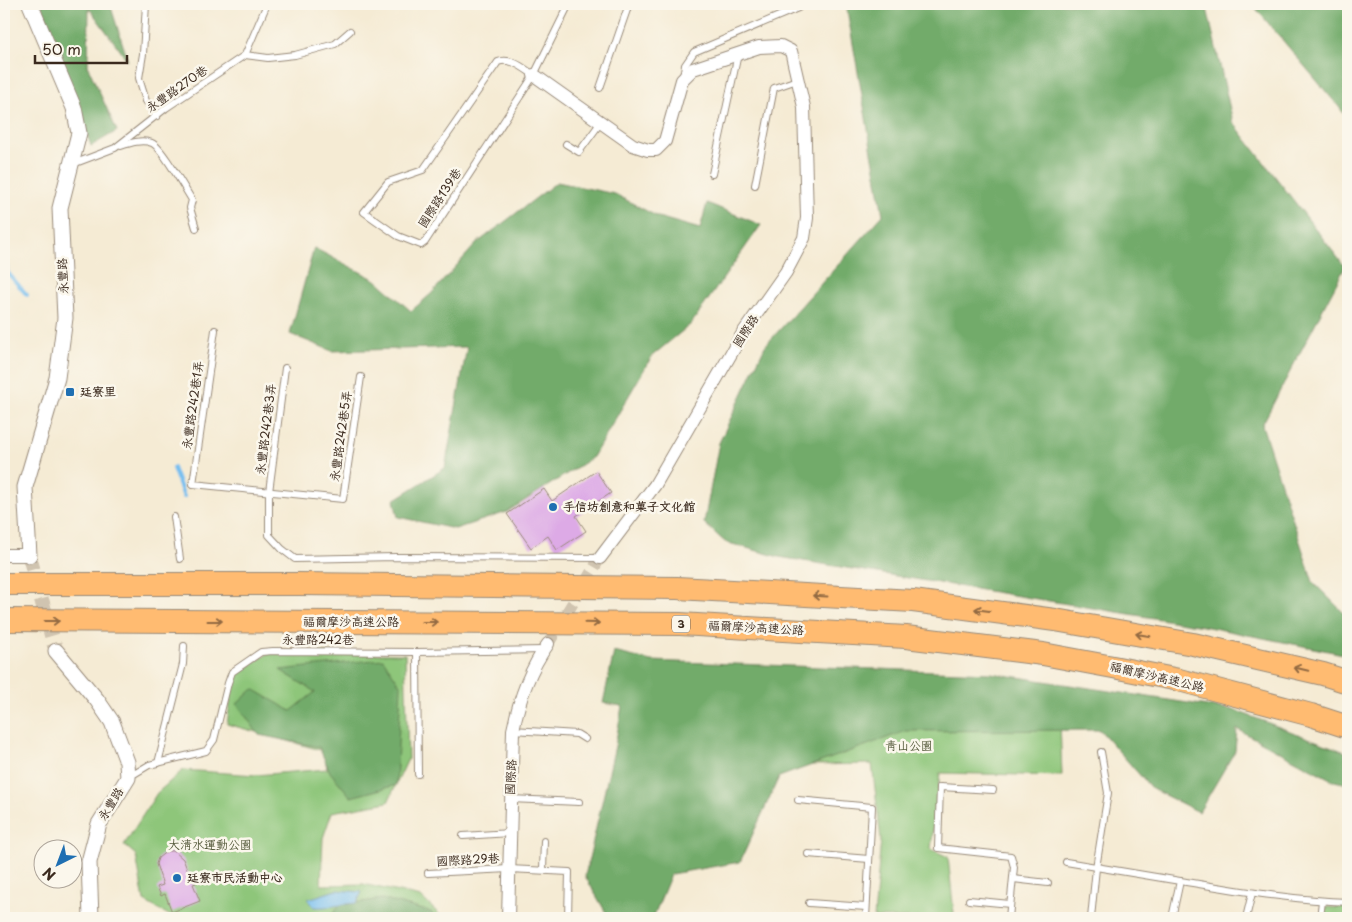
<svg xmlns="http://www.w3.org/2000/svg" width="1352" height="922" font-family="'Playpen Sans','LXGW WenKai TC',sans-serif">
<rect width="100%" height="100%" fill="#fbf7ec"/>
<filter id="ink" filterUnits="userSpaceOnUse"><feTurbulence type="fractalNoise" baseFrequency=".02" numOctaves="2"/><feDisplacementMap in="SourceGraphic" scale="10" xChannelSelector="R" yChannelSelector="G"/><feConvolveMatrix kernelMatrix="1 2 1 2 8 2 1 2 1" color-interpolation-filters="sRGB"/></filter>
<filter id="wash" filterUnits="userSpaceOnUse"><feTurbulence type="fractalNoise" baseFrequency=".0096" numOctaves="4" result="noise"/><feDisplacementMap in="SourceGraphic" scale="20" xChannelSelector="R" yChannelSelector="G"/><feGaussianBlur stdDeviation="1.12" result="paint"/><feColorMatrix in="noise" values="0 0 0 0 0 0 0 0 0 0 0 0 0 0 0 0 0 1.4 0 .05"/><feComposite in="paint" operator="in"/></filter>
<g filter="url(#wash)">
<rect width="100%" height="100%" fill="#f5ebd4"/>
<g fill="#8ec67a" stroke="#64784c">
<polygon points="269,653 405,654 408,759 388,802 332,812 323,838 321,885 363,884 421,897 443,918 174,918 144,901 136,855 124,845 157,793 183,770 256,775 327,769 324,751 227,724 234,676"/>
<polygon points="812,721 1060,722 1062,776 940,773 931,849 948,857 954,913 950,918 874,918 881,839 872,764 811,765"/>
<polygon points="1326,907 1348,908 1348,918 1323,918"/>
</g>
<g fill="#72ab6a" stroke="#566a44">
<polygon points="41,4 110,4 128,61 89,8 88,67 117,131 91,146"/>
<polygon points="846,4 1206,4 1233,122 1345,267 1262,425 1313,582 1348,617 1348,655 1203,626 779,557 725,542 704,523 719,443 765,346 883,215"/>
<polygon points="1252,4 1348,4 1348,120 1339,107"/>
<polygon points="557,182 615,194 658,217 700,229 707,203 761,225 691,324 652,356 593,457 507,512 455,529 398,517 394,500 445,468 467,347 332,351 290,334 314,248 376,280 411,311 431,294 477,243"/>
<polygon points="614,652 651,661 991,673 1234,710 1348,753 1348,784 1334,781 1237,729 1235,751 1199,812 1152,789 1100,730 906,731 779,777 740,862 671,874 653,918 609,918 585,876 615,746 622,706 603,703"/>
<polygon points="383,659 401,686 396,785 351,797 330,772 319,747 259,735 237,704 253,689 291,711 315,692 280,670"/>
<polygon points="382,899 431,912 435,918 328,918 341,905"/>
</g>
<path fill="#78bfef" stroke="#5a7486" d="M336 890 362 892 357 903C342 904 329 908 314 907L308 899Z"/>
<g fill="none" stroke-linecap="round" stroke-linejoin="round">
<g stroke="#78bfef" stroke-width="4">
<polyline points="4,246 7,272 27,295"/>
<polyline points="173,468 184,497"/>
</g>
</g>
<g id="blocks">
<g fill="#ddaae6">
<polygon points="596,471 611,493 576,516 586,531 557,550 548,536 531,548 507,514 544,489 552,501"/>
<polygon points="167,851 174,851 183,859 189,874 191,873 196,883 193,884 200,901 172,912 165,894 161,896 157,887 163,885 156,864 158,858"/>
</g>
</g>
</g>
<g filter="url(#ink)">
<use href="#blocks" fill-opacity="0" stroke="#988a79" stroke-width="1"/>
<g fill="none" stroke-linecap="round" stroke-linejoin="round">
<polyline stroke="#d0c4b0" stroke-width="12" stroke-dasharray="12 6" stroke-linecap="butt" points="548,644 600,558"/>
<polyline stroke="#d0c4b0" stroke-width="15" stroke-dasharray="15 8" stroke-linecap="butt" points="29,555 56,651"/>
<g stroke="#988a79" stroke-width="8">
<g id="service">
<polyline points="146,4 143,54 139,78 146,101 157,116"/>
<polyline points="245,55 268,58 295,55 335,44 350,31"/>
<path d="M534 75C523 68 511 57 498 62L423 170 388 182 364 212 398 236 421 245 425 242 534 75 569 4"/>
<polyline points="683,77 685,65 694,52 798,8"/>
<polyline points="600,88 629,4"/>
<polyline points="566,144 579,152 601,122"/>
<path d="M121 146C130 143 142 139 152 143 161 146 185 189 192 200L190 208 196 228"/>
<polyline points="73,164 115,148 166,108 245,55 267,4"/>
<polyline points="712,174 738,54"/>
<polyline points="755,185 774,88 797,80"/>
<polyline points="215,330 193,484 343,499 361,377"/>
<polyline points="285,368 269,492 269,535 282,549 295,559 396,557 600,558"/>
<polyline points="174,517 180,559"/>
<polyline points="417,652 418,774"/>
<polyline points="513,730 577,734 585,739"/>
<polyline points="158,763 183,664 184,646"/>
<polyline points="129,777 149,765 206,751 214,740 228,683 232,672 261,652 273,651 417,652 544,650"/>
<polyline points="993,790 940,787 938,848 1011,856 1014,867 1009,918"/>
<polyline points="510,799 579,802"/>
<polyline points="798,800 872,807 866,918"/>
<polyline points="463,836 510,833"/>
<polyline points="808,854 869,859"/>
<polyline points="1066,862 1180,881"/>
<polyline points="543,870 544,841"/>
<polyline points="428,873 509,869 569,872 568,918"/>
<polyline points="1013,879 1048,883"/>
<polyline points="969,900 1010,904"/>
<polyline points="809,903 866,907"/>
<polyline points="1053,916 1069,918"/>
<polyline points="1091,918 1096,868 1108,793 1101,752"/>
<path d="M1172 918 1180 881C1236 890 1292 900 1348 902"/>
<polyline points="1246,918 1252,893"/>
<polyline points="1320,918 1322,901"/>
</g>
</g>
<g stroke="#988a79" stroke-width="14">
<g id="minor">
<polyline points="534,75 633,145 648,150 656,150 665,141 682,80 693,69 759,47 781,46 791,51 804,107 807,218 804,238 786,272 743,333 655,485 600,558"/>
<polyline points="4,555 29,555"/>
<path d="M508 918 513 730C519 700 530 669 548 644"/>
</g>
</g>
<g stroke="#988a79" stroke-width="17">
<g id="tertiary">
<polyline points="29,555 25,487 57,378 65,318 60,208 79,133 74,108 30,4"/>
<polyline points="56,651 97,700 112,722 127,762 128,778 99,824 89,862 91,918"/>
</g>
</g>
<g stroke="#988a79" stroke-width="24">
<g id="motorway">
<polyline points="4,584 299,584 677,588 913,601 1055,620 1193,644 1323,674 1348,682"/>
<polyline points="4,620 680,624 906,637 1043,654 1113,667 1179,680 1311,715 1348,727"/>
</g>
</g>
<use href="#service" stroke="#fff" stroke-width="6"/>
<use href="#minor" stroke="#fff" stroke-width="12"/>
<use href="#tertiary" stroke="#fff" stroke-width="15"/>
<use href="#motorway" stroke="#ffbb71" stroke-width="22"/>
</g>
<defs><path id="oneway-shaft" d="M-6 0H5M1.5-3L5.5 0L1.5 3" fill="none" stroke-width="1.6" stroke-linecap="round" stroke-linejoin="round" transform="scale(1.25)"/></defs>
<g stroke="#936b43">
<use href="#oneway-shaft" transform="translate(820 596) rotate(-177)"/>
<use href="#oneway-shaft" transform="translate(982 610) rotate(-173)"/>
<use href="#oneway-shaft" transform="translate(52 621)"/>
<use href="#oneway-shaft" transform="translate(215 621)"/>
<use href="#oneway-shaft" transform="translate(430 622)"/>
<use href="#oneway-shaft" transform="translate(592 623) rotate(1)"/>
<use href="#oneway-shaft" transform="translate(1143 635) rotate(-170)"/>
<use href="#oneway-shaft" transform="translate(1301 669) rotate(-167)"/>
</g>
</g>
<g fill="#1f6fb2" stroke="#fbf7ec" stroke-width="2">
<rect x="65" y="387" width="10" height="10" rx="2.5"/>
<circle cx="553" cy="507" r="5"/>
<circle cx="177" cy="878" r="5"/>
</g>
<g text-anchor="middle" stroke-width="5" stroke-linejoin="round" paint-order="stroke">
<rect fill="#fbf7ec" stroke="#75685c" stroke-width="1" x="672" y="615.5" width="18" height="17" rx="4"/>
<g font-size="11" font-weight="bold" fill="#3b2a1e">
<text x="681" y="628">3</text>
</g>
<g font-size="12" fill="#3b2a1e" stroke="#fbf7ec">
<text transform="translate(177 89) rotate(-35)" y="4">永豐路270巷</text>
<text transform="translate(440 198) rotate(-57)" y="4">國際路139巷</text>
<text transform="translate(63 276) rotate(-93)" y="4">永豐路</text>
<text transform="translate(746 331) rotate(-57)" y="4">國際路</text>
<text transform="translate(193 405) rotate(-82)" y="4">永豐路242巷1弄</text>
<text transform="translate(266 429) rotate(-83)" y="4">永豐路242巷3弄</text>
<text transform="translate(341 436) rotate(-82)" y="4">永豐路242巷5弄</text>
<text x="351" y="626">福爾摩沙高速公路</text>
<text transform="translate(756 628) rotate(3)" y="4">福爾摩沙高速公路</text>
<text x="318" y="644">永豐路242巷</text>
<text transform="translate(1157 677) rotate(13)" y="4">福爾摩沙高速公路</text>
<text transform="translate(511 777) rotate(-87)" y="4">國際路</text>
<text transform="translate(111 804) rotate(-58)" y="4">永豐路</text>
<text transform="translate(468 860) rotate(-3)" y="4">國際路29巷</text>
</g>
<g font-size="12" font-weight="bold" fill="#3b2a1e" stroke="#fbf7ec" text-anchor="start">
<text x="80" y="396">廷寮里</text>
<text x="563" y="511">手信坊創意和菓子文化館</text>
<text x="187" y="882">廷寮市民活動中心</text>
</g>
<g font-size="12" fill="#54593a" stroke="#fbf7ec">
<text x="909" y="750">青山公園</text>
<text x="210" y="849">大清水運動公園</text>
</g>
</g>
<rect width="1352" height="922" fill="none" stroke="#fbf7ec" stroke-width="20"/>
<g transform="translate(58 864) rotate(222)"><circle r="24" fill="#fbf7ec" stroke="#aea59a"/>
<path d="M0-4L9 19L0 12L-9 19Z" fill="#1f6fb2"/>
<text y="-8" font-size="14" font-weight="bold" text-anchor="middle" fill="#3b2a1e">N</text>
</g>
<path d="M35 55v8h92v-8" fill="none" stroke="#3b2a1e" stroke-width="2.5"/>
<text x="42" y="55" font-size="15" fill="#3b2a1e" stroke="#fbf7ec" stroke-width="4" paint-order="stroke">50 m</text>
</svg>
